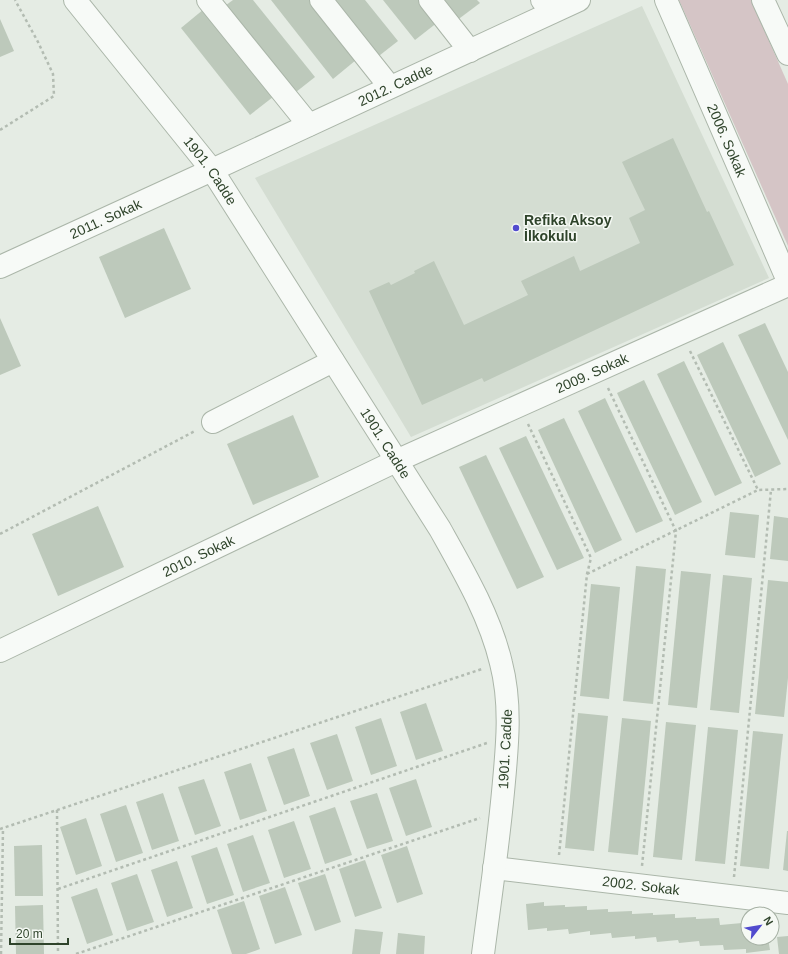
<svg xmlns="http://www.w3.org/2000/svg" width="788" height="954" font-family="Helvetica,sans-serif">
<rect width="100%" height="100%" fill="#e5ece4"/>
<polygon fill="#d4ddd2" points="642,6 769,278 411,437 255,178"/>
<polygon fill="#d5c5c6" points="679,0 751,0 788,84 788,246"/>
<g fill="#bdc9bb">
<polygon points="233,0 253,0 315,77 291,96 222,8"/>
<polygon points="271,0 309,0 356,60 333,79"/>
<polygon points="328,0 365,0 398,41 375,59"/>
<polygon points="383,0 421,0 438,22 415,40"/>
<polygon points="440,0 477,0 480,3 456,21"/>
<polygon points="204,9 273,97 250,115 181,28"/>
<polygon points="0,19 14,51 0,57"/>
<polygon points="673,138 707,212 709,211 734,265 484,382 482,378 422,405 369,291 389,282 391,285 415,273 414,271 434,261 464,325 528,295 521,281 574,256 580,271 640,243 629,218 645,210 622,162"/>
<polygon points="164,228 191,289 125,318 99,257"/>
<polygon points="0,318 21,366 0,375"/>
<polygon points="765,323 788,372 788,440 738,335"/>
<polygon points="723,342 781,464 755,477 697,355"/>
<polygon points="684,361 742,483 715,496 657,374"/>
<polygon points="644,380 702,502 675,515 617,393"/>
<polygon points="605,398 663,521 636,533 578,411"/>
<polygon points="293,415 319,477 253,505 227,444"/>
<polygon points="564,418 622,540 595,553 538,430"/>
<polygon points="526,436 584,558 557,570 499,448"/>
<polygon points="486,455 544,577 517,589 459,467"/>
<polygon points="98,506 124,567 58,596 32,534"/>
<polygon points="730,512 759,515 755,558 725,555"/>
<polygon points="774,516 788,518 788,561 770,559"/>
<polygon points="636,566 666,569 653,704 623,701"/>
<polygon points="681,571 711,574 697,708 668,705"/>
<polygon points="723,575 752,578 739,713 710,710"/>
<polygon points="768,580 788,582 788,678 784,717 755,714"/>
<polygon points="591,584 620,587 609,699 580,696"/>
<polygon points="426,703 443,751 416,760 400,712"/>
<polygon points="578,713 608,716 594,851 565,848"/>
<polygon points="381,718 397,766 371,775 355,727"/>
<polygon points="622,718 651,721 638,855 608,852"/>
<polygon points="666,722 696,725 682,860 653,857"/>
<polygon points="708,727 738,730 725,864 695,861"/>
<polygon points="753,731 783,734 769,869 740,866"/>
<polygon points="337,734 353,781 327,790 310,743"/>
<polygon points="294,748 310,796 284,805 267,757"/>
<polygon points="251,763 267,811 240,820 224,772"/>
<polygon points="204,779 221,826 195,835 178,787"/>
<polygon points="416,779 432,827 406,836 389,788"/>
<polygon points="163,793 179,841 152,850 136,802"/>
<polygon points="377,793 393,841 367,849 350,801"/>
<polygon points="126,805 143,853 116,862 100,814"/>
<polygon points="335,807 352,855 325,864 309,816"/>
<polygon points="86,818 102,866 76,875 60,827"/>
<polygon points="294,821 311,869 284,878 268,830"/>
<polygon points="787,831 788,831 788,871 783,870"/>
<polygon points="253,835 270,883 243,892 227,844"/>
<polygon points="42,845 43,896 15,896 14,846"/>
<polygon points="407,846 423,894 397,903 381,855"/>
<polygon points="217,847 234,895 207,904 191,856"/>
<polygon points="365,860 382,908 355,917 339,869"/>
<polygon points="177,861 193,908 167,917 151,870"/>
<polygon points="137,874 154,922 127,931 111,883"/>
<polygon points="325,874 341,922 315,931 298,883"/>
<polygon points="285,887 302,935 275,944 259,896"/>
<polygon points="97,888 113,935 87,944 71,897"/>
<polygon points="244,901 260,949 246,954 232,954 217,910"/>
<polygon points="544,902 544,906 565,905 565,907 587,906 587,910 608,909 608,912 632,911 632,914 653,913 653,915 675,914 675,918 696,917 696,919 719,918 720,925 742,923 743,928 748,928 748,938 768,938 770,950 746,953 746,949 724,950 723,945 700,946 699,941 679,943 678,940 657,942 656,937 635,939 635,936 612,938 611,933 590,935 590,931 569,934 568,929 547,931 547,928 528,930 526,904"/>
<polygon points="43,905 44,954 16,954 15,906"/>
<polygon points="355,929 383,932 380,954 352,954"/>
<polygon points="398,933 425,936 424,954 396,954"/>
<polygon points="788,936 788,954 779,954 777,937"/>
</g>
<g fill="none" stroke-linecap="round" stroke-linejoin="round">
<g stroke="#abb6a9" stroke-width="24">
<g id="minor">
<polyline points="208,0 309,125"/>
<polyline points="321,0 390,87"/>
<polyline points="430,0 470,51"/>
<polyline points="542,0 552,12"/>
<path id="s1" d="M666 0 788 281"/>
<polyline points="763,0 788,54"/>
<path id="s2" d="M0 267 212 170"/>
<polyline points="213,422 333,361"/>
<path id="s3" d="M0 651 396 461 788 285"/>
<path id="s4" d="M494 868 788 903"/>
</g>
</g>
<g stroke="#abb6a9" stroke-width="24">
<g id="tertiary">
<path id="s5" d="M75 0 212 170 440 529C463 570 490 616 501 663 512 705 507 749 503 792 498 846 490 900 483 954"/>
<path id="s6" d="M212 170 579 0"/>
</g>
</g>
<g stroke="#b3bcb2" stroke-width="2.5" stroke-dasharray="3 3" stroke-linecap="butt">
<polyline points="0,130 54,96 53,74 38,42 15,0"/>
<polyline points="690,351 758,490 788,489"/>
<polyline points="608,388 676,531 642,866"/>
<polyline points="528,424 591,558 587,574 559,855"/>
<polyline points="0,534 195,431"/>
<polyline points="587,574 758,490"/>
<polyline points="57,810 58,954"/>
<polyline points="0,829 482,669"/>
<polyline points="734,877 771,490"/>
<polyline points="58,889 487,743"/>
<polyline points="1,954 3,828"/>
<polyline points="76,954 480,818"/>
</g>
<use href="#minor" stroke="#f7faf7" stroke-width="22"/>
<use href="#tertiary" stroke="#f7faf7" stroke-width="22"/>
</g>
<circle fill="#514bce" stroke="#f5f9f4" stroke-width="1.5" cx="516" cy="228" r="4"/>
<g text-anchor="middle" stroke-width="3" stroke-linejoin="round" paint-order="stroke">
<g font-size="14" fill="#2f442b" stroke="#f5f9f4">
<text dy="5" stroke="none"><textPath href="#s6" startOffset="202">2012. Cadde</textPath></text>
<text dy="5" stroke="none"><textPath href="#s1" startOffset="153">2006. Sokak</textPath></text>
<text dy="5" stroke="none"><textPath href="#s5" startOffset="218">1901. Cadde</textPath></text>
<text dy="5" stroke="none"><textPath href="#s2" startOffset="116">2011. Sokak</textPath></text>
<text dy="5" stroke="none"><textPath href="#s3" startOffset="654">2009. Sokak</textPath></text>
<text dy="5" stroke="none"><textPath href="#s5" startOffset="542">1901. Cadde</textPath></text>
<text dy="5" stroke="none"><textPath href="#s3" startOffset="220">2010. Sokak</textPath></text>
<text transform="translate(505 749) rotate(-87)" y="5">1901. Cadde</text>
<text dy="5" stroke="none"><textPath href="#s4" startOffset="148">2002. Sokak</textPath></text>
</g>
<g font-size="14" font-weight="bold" fill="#2f442b" stroke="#f5f9f4" text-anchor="start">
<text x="524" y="225">Refika Aksoy<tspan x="524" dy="16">İlkokulu</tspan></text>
</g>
</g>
<g transform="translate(760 926) rotate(59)"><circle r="19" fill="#f5f9f4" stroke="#a6b1a4"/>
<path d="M0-3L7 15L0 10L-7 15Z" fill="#514bce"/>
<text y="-6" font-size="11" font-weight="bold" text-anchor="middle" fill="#2f442b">N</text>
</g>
<path d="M10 938v6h58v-6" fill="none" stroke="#2f442b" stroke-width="2"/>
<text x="16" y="938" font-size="12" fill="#2f442b" stroke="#f5f9f4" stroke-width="3" paint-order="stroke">20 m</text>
</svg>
